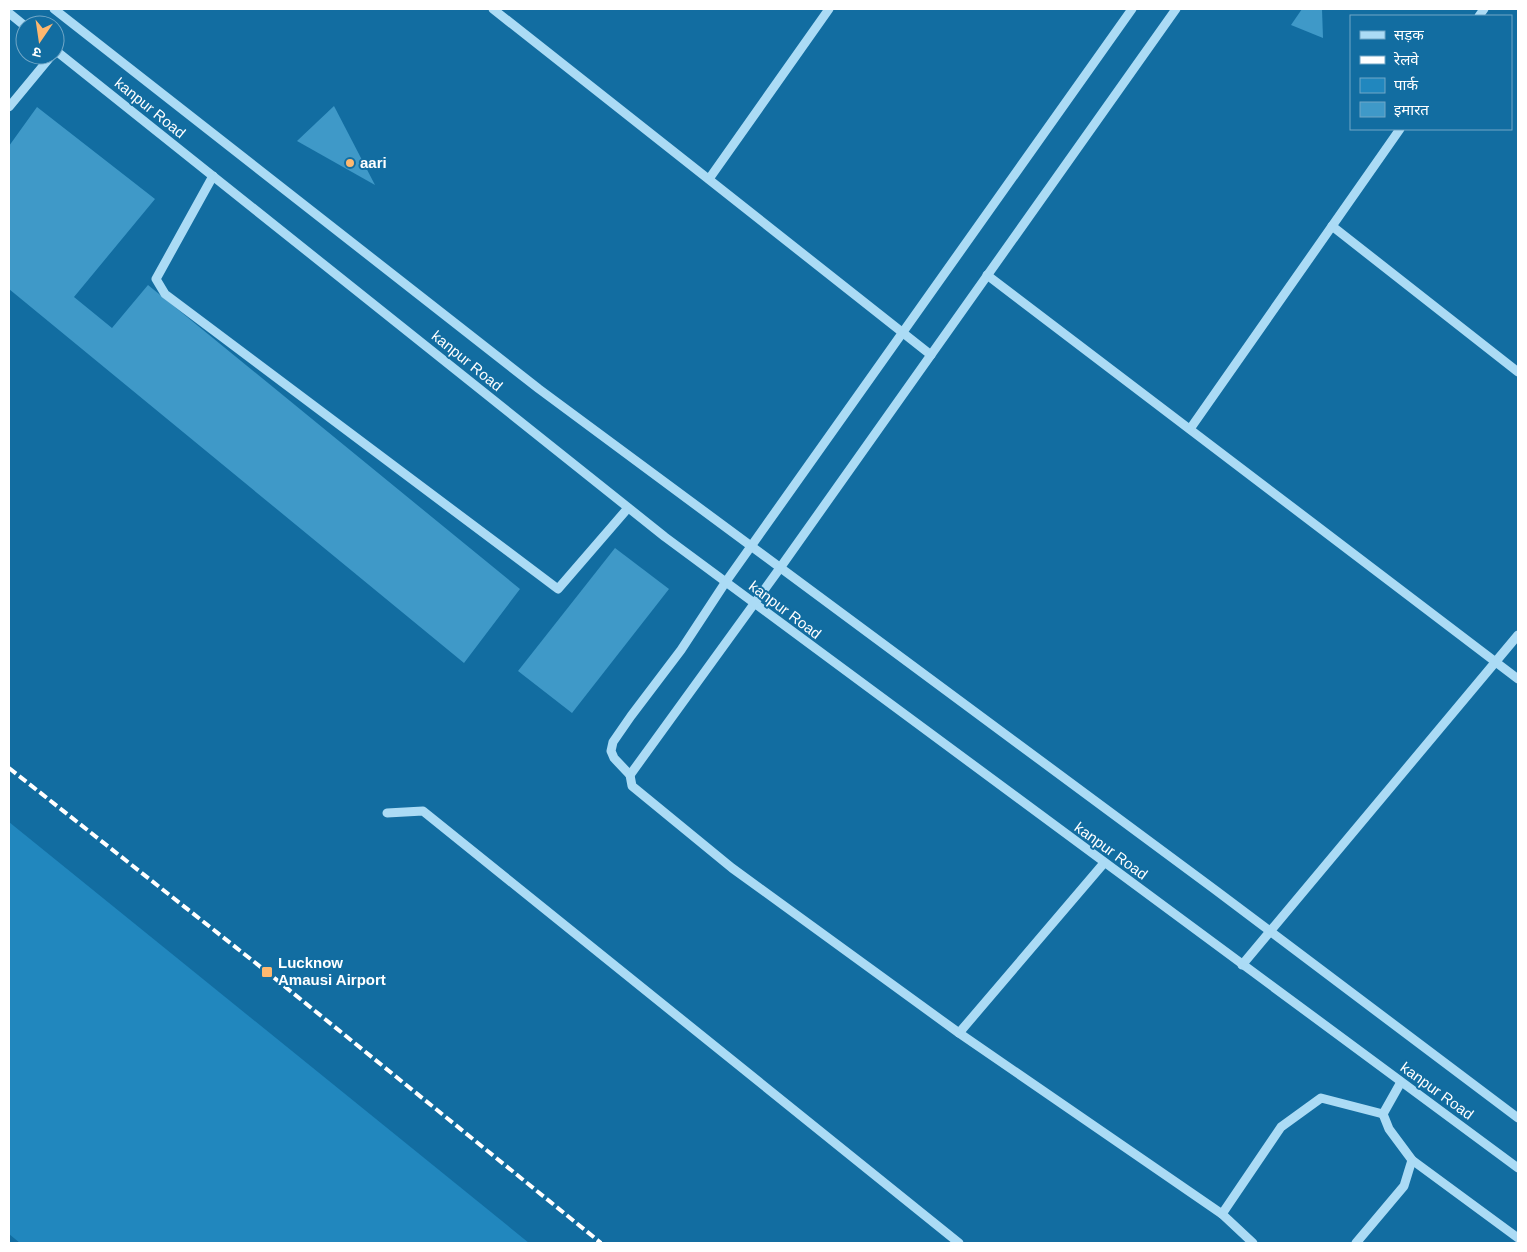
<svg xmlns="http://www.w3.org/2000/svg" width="1527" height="1252" font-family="Helvetica,'Noto Sans Devanagari',sans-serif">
<rect width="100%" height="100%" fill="#126da1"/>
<polygon fill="#2187be" points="9,822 529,1243 20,1243 9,1234"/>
<g fill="#3f99c8">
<polygon points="1302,9 1322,9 1323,38 1291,25"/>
<polygon points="334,106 375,185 297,141"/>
<polygon points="37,107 155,199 74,297 112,328 148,285 520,589 464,663 9,289 9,146"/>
<polygon points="615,548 669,589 572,713 518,671"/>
</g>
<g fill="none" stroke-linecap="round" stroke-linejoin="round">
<g stroke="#abdbf5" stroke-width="9">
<polyline points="54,9 539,389 1214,889 1518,1118"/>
<polyline points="493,9 931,355"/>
<polyline points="1132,9 725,583 681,650 631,716 613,742 611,751 614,758 630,775 632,786 732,868 959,1033 1222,1214 1253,1243"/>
<polyline points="9,13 25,26"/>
<polyline points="1479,16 1484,9"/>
<polyline points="55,50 665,537 1518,1168"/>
<polyline points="9,107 52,55"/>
<polyline points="213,176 156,279 165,294 558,589 628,508"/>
<polyline points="709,179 829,9"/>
<polyline points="1332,226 1518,372"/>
<polyline points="987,275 1518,679"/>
<polyline points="1190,429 1400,129"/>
<polyline points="630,775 780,568 1176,9"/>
<polyline points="387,813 423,811 959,1243"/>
<polyline points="1242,965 1518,635"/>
<polyline points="959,1033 1104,863"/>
<polyline points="1412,1160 1518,1238"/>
<polyline points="1222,1214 1281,1127 1321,1098 1383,1114"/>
<polyline points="1356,1243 1404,1186 1412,1160 1389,1129 1383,1114 1401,1082"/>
</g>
<polyline stroke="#fff" stroke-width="4" stroke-dasharray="9 4" stroke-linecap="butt" points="9,768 267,972 601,1243"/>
</g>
<g fill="#ffb86f" stroke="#126da1" stroke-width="2">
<circle cx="350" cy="163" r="5"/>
<rect x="261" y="966" width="12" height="12" rx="2.5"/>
</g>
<g text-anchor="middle" stroke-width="4" stroke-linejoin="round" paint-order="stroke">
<g font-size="15" fill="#fff" stroke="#126da1">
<text transform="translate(150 108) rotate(39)" y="5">kanpur Road</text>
<text transform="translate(467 361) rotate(39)" y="5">kanpur Road</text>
<text transform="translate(785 610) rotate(37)" y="5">kanpur Road</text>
<text transform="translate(1111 851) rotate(36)" y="5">kanpur Road</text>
<text transform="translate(1437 1091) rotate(36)" y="5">kanpur Road</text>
</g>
<g font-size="15" font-weight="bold" fill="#fff" stroke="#126da1" text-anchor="start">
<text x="360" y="168">aari</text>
<text x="278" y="968">Lucknow<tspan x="278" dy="17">Amausi Airport</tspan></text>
</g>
</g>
<rect width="1527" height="1252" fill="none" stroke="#ffffff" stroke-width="20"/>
<rect x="1350" y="15" width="162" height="115" fill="#126da1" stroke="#71a7c7"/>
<rect x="1360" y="31" width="25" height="8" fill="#abdbf5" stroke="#71a7c7"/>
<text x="1394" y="40" font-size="15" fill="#ffffff">सड़क</text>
<rect x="1360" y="56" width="25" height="8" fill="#ffffff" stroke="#71a7c7"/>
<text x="1394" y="65" font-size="15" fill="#ffffff">रेलवे</text>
<rect x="1360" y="78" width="25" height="15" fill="#2187be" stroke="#71a7c7"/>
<text x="1394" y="90" font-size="15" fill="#ffffff">पार्क</text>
<rect x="1360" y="102" width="25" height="15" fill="#3f99c8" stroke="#71a7c7"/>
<text x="1394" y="115" font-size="15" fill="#ffffff">इमारत</text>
<g transform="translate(40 40) rotate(193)"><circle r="24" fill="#126da1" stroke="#71a7c7"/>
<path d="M0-4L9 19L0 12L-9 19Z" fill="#ffb86f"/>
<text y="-8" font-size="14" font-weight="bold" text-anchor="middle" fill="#ffffff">उ</text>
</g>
</svg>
